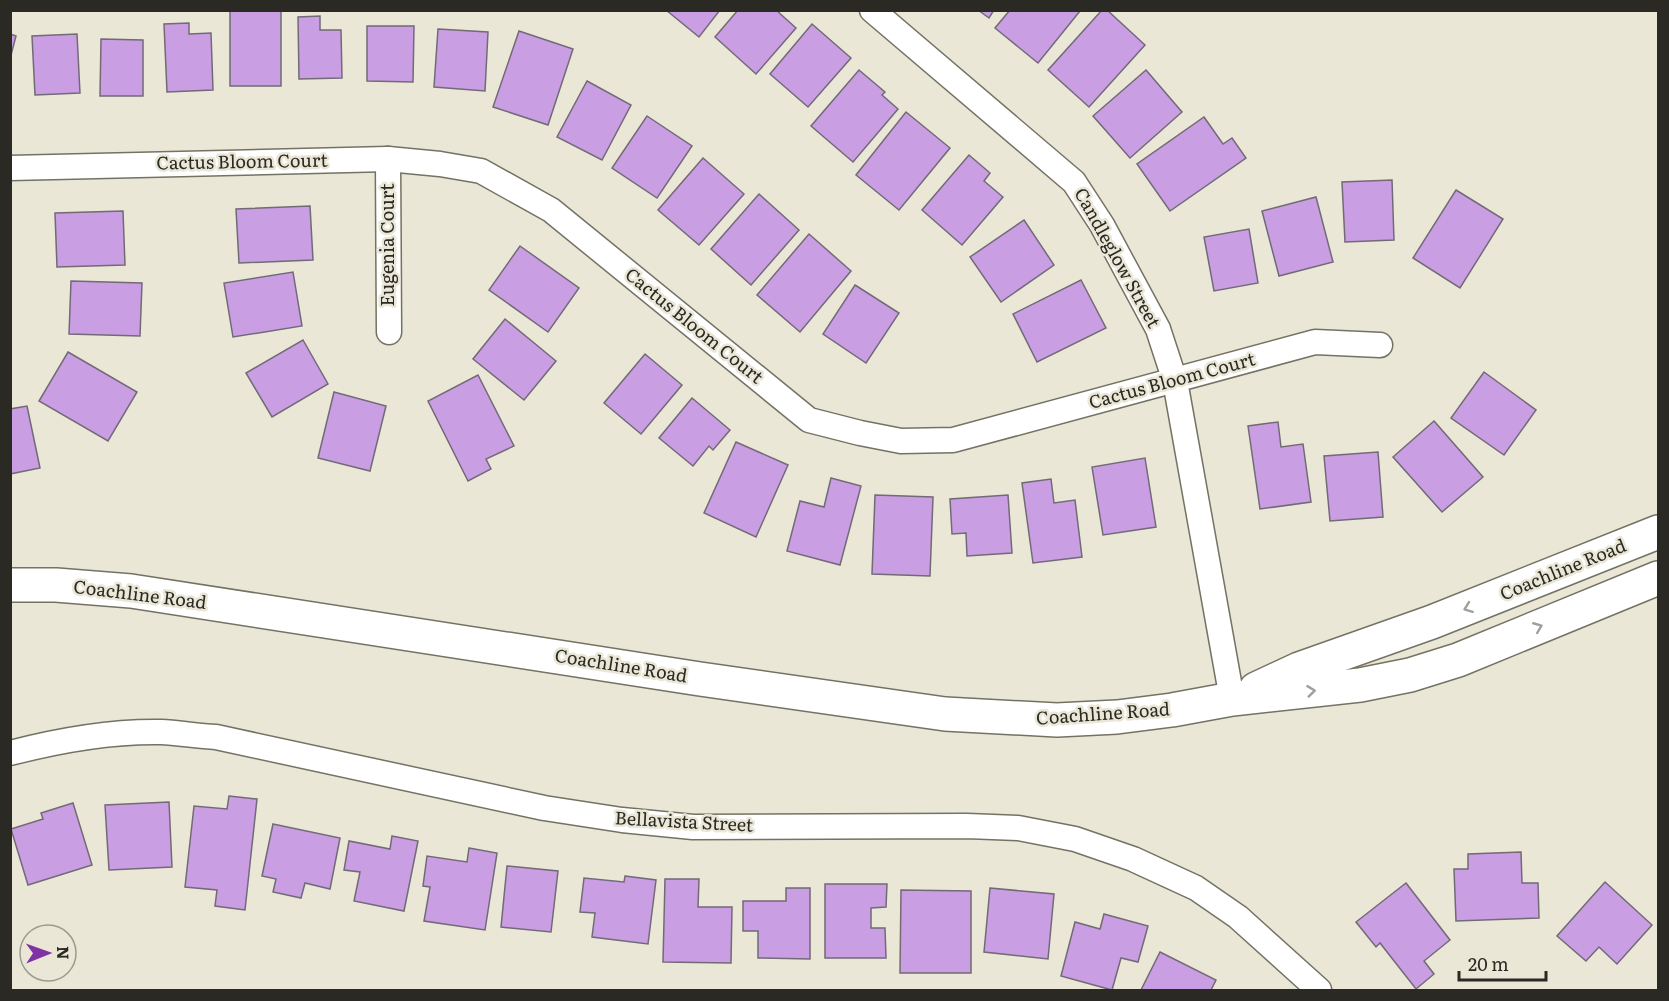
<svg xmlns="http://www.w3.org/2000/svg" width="1669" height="1001" font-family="Literata,serif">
<rect width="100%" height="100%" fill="#eae7d7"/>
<g fill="#c99ee3" stroke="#726a77" stroke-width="1.5">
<rect x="230" y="10" width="51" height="76"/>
<polygon points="666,10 720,10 699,37"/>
<polygon points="738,10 776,10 796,28 756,74 715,37"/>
<polygon points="978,10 994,10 989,18"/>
<polygon points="1010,10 1079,10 1080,11 1038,63 995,28"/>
<polygon points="1102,10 1107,10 1145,45 1089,107 1048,70"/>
<polygon points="320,16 320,30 341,30 342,78 299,79 298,17"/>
<polygon points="189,23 189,34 211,33 213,90 167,92 164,24"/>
<polygon points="812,24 851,58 808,107 770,74"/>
<polygon points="367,26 414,26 413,82 367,81"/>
<polygon points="438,29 488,32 485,91 434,87"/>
<polygon points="519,31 573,49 548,125 493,107"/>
<polygon points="10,34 16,36 10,59"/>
<polygon points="77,34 80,93 35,95 32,36"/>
<polygon points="101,39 143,40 143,96 100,96"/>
<polygon points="859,70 885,92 882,95 898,109 853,162 811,126"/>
<polygon points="1146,70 1182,112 1130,158 1093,116"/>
<polygon points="587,81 631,105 602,160 557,137"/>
<polygon points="906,112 950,148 899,210 856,175"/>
<polygon points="647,116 692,146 657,198 612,168"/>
<polygon points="1204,117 1223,144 1232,138 1246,158 1170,211 1137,164"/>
<polygon points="969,155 990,173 984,181 1003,197 962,245 922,210"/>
<polygon points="703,158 744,194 699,245 658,210"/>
<polygon points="1392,180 1394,240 1345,242 1342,182"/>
<polygon points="1456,190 1503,219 1460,288 1413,258"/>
<polygon points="759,194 799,230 751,285 711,249"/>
<polygon points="1316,197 1333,262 1279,276 1262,211"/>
<polygon points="310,206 313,260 239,263 236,209"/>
<polygon points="123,211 125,265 57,267 55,213"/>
<polygon points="1024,220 1054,265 1001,302 970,257"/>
<polygon points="1249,229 1258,283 1214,291 1204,237"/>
<polygon points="809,234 851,271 800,332 757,295"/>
<polygon points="520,246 579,288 548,332 489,290"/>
<polygon points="293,272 302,326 233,337 224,283"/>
<polygon points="1081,280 1106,328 1037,362 1013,314"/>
<polygon points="71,281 142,283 140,336 69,334"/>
<polygon points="855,285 899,313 866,363 823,334"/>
<polygon points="505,319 556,361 524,400 473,359"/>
<polygon points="303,340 328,384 272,417 246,373"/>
<polygon points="68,352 137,392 108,441 39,401"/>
<polygon points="645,354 682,385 641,434 604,403"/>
<polygon points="1484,372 1536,410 1504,455 1451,418"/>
<polygon points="478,375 514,446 486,459 491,469 468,481 428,401"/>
<polygon points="334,392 386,406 370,471 318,458"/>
<polygon points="692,398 730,430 713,450 709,446 693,466 659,438"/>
<polygon points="27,406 40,468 10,474 10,409"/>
<polygon points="1434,421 1483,477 1442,512 1393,457"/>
<polygon points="1278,422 1281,447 1303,444 1311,502 1260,509 1248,426"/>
<polygon points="736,442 788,465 756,537 704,513"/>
<polygon points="1378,452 1383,517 1330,521 1324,456"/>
<polygon points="1145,458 1156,527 1103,535 1092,467"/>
<polygon points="831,478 861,486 840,565 787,551 800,501 824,507"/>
<polygon points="1051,479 1054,503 1075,500 1082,557 1033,563 1022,483"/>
<polygon points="875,495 933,497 930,576 872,574"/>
<polygon points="1008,495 1012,553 967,556 966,533 952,534 950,499"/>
<polygon points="229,796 257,799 245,910 215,906 217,890 185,887 194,806 227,809"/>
<polygon points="169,802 172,867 109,870 105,805"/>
<polygon points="73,803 92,865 28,885 11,829 43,819 41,813"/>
<polygon points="273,824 340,838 330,889 305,883 301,898 273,892 276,879 262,876"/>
<polygon points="392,836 418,841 404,911 354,901 360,872 344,870 349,841 390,849"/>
<polygon points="469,848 497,853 485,930 424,921 430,887 423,886 427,856 467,862"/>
<polygon points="1521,852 1522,883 1538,883 1539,918 1456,921 1454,869 1468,869 1468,854"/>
<polygon points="507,866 558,871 551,932 501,927"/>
<polygon points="625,876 656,880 648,944 592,937 595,913 580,912 584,878 624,882"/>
<polygon points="665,879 699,879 698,907 732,907 731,963 663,962"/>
<polygon points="1605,882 1652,925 1617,964 1599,947 1586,961 1557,936"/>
<polygon points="1406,883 1450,940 1424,961 1434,974 1416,989 1380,943 1376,947 1356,922"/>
<polygon points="825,884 887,884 886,907 871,908 871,928 885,928 886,958 825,958"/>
<polygon points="786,888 810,888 810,959 758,958 758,931 743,931 743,901 786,901"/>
<polygon points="990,888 1054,894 1048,959 984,952"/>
<polygon points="901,890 971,891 971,973 900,973"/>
<polygon points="1104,914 1148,926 1138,962 1121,958 1112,990 1061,976 1075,922 1100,929"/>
<polygon points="1160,952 1216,980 1211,990 1141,990"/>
</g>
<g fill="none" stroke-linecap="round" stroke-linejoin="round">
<g stroke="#747263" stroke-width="27">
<g id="minor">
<polyline points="872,10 1074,182 1102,225 1158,329 1175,381 1232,699"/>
<polyline points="388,159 389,332"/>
<polyline points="10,168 388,159 440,164 481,171 551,210 809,420 860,433 901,441 953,440 1315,342 1380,345"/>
<path d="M10 753C60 740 109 731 161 732 179 733 197 736 216 737L544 808 622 820 693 827 967 826 1018 828 1075 839 1133 859 1196 888 1238 917 1319 990"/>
</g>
</g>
<g stroke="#747263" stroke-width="36">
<g id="secondary">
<polyline points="10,585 56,585 131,591 700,679 945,714 1057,720 1117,717 1172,710 1232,699 1360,685 1410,675 1458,660 1658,578"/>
<polyline points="1256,689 1299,669 1432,622 1658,532"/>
</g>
</g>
<use href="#minor" stroke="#fff" stroke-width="24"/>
<use href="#secondary" stroke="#fff" stroke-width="33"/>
</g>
<defs><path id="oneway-chevron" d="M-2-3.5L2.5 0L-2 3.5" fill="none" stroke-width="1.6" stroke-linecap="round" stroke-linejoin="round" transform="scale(1.5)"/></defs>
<g stroke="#9f9f9c">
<use href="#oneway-chevron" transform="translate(1468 608) rotate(159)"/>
<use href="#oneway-chevron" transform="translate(1538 627) rotate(-22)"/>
<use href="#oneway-chevron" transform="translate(1311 691) rotate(-7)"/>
</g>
<g text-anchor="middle" stroke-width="5" stroke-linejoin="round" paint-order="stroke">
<g font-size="18" fill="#2a2923" stroke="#eae7d7">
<text transform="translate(242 162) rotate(-1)" y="6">Cactus Bloom Court</text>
<text transform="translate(388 245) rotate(-90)" y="6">Eugenia Court</text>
<text transform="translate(1117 258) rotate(61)" y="6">Candleglow Street</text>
<text transform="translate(694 326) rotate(39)" y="6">Cactus Bloom Court</text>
<text transform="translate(1172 381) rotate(-15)" y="6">Cactus Bloom Court</text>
<text transform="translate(1563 570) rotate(-22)" y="6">Coachline Road</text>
<text transform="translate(140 595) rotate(7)" y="6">Coachline Road</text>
<text transform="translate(621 666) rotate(9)" y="6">Coachline Road</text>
<text transform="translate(1103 714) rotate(-4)" y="6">Coachline Road</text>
<text transform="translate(684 822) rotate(3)" y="6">Bellavista Street</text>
</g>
</g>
<rect width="1669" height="1001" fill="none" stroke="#2a2923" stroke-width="24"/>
<g transform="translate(48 953) rotate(89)"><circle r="28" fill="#eae7d7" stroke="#9d9b8f" stroke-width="1.5"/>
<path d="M0-4.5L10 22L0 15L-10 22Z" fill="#7f33a5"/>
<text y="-9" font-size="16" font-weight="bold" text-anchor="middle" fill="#2a2923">N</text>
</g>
<path d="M1459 971v9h87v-9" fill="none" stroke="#2a2923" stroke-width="3"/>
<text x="1468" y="971" font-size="18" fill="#2a2923" stroke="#eae7d7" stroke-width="4.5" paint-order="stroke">20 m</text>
</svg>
